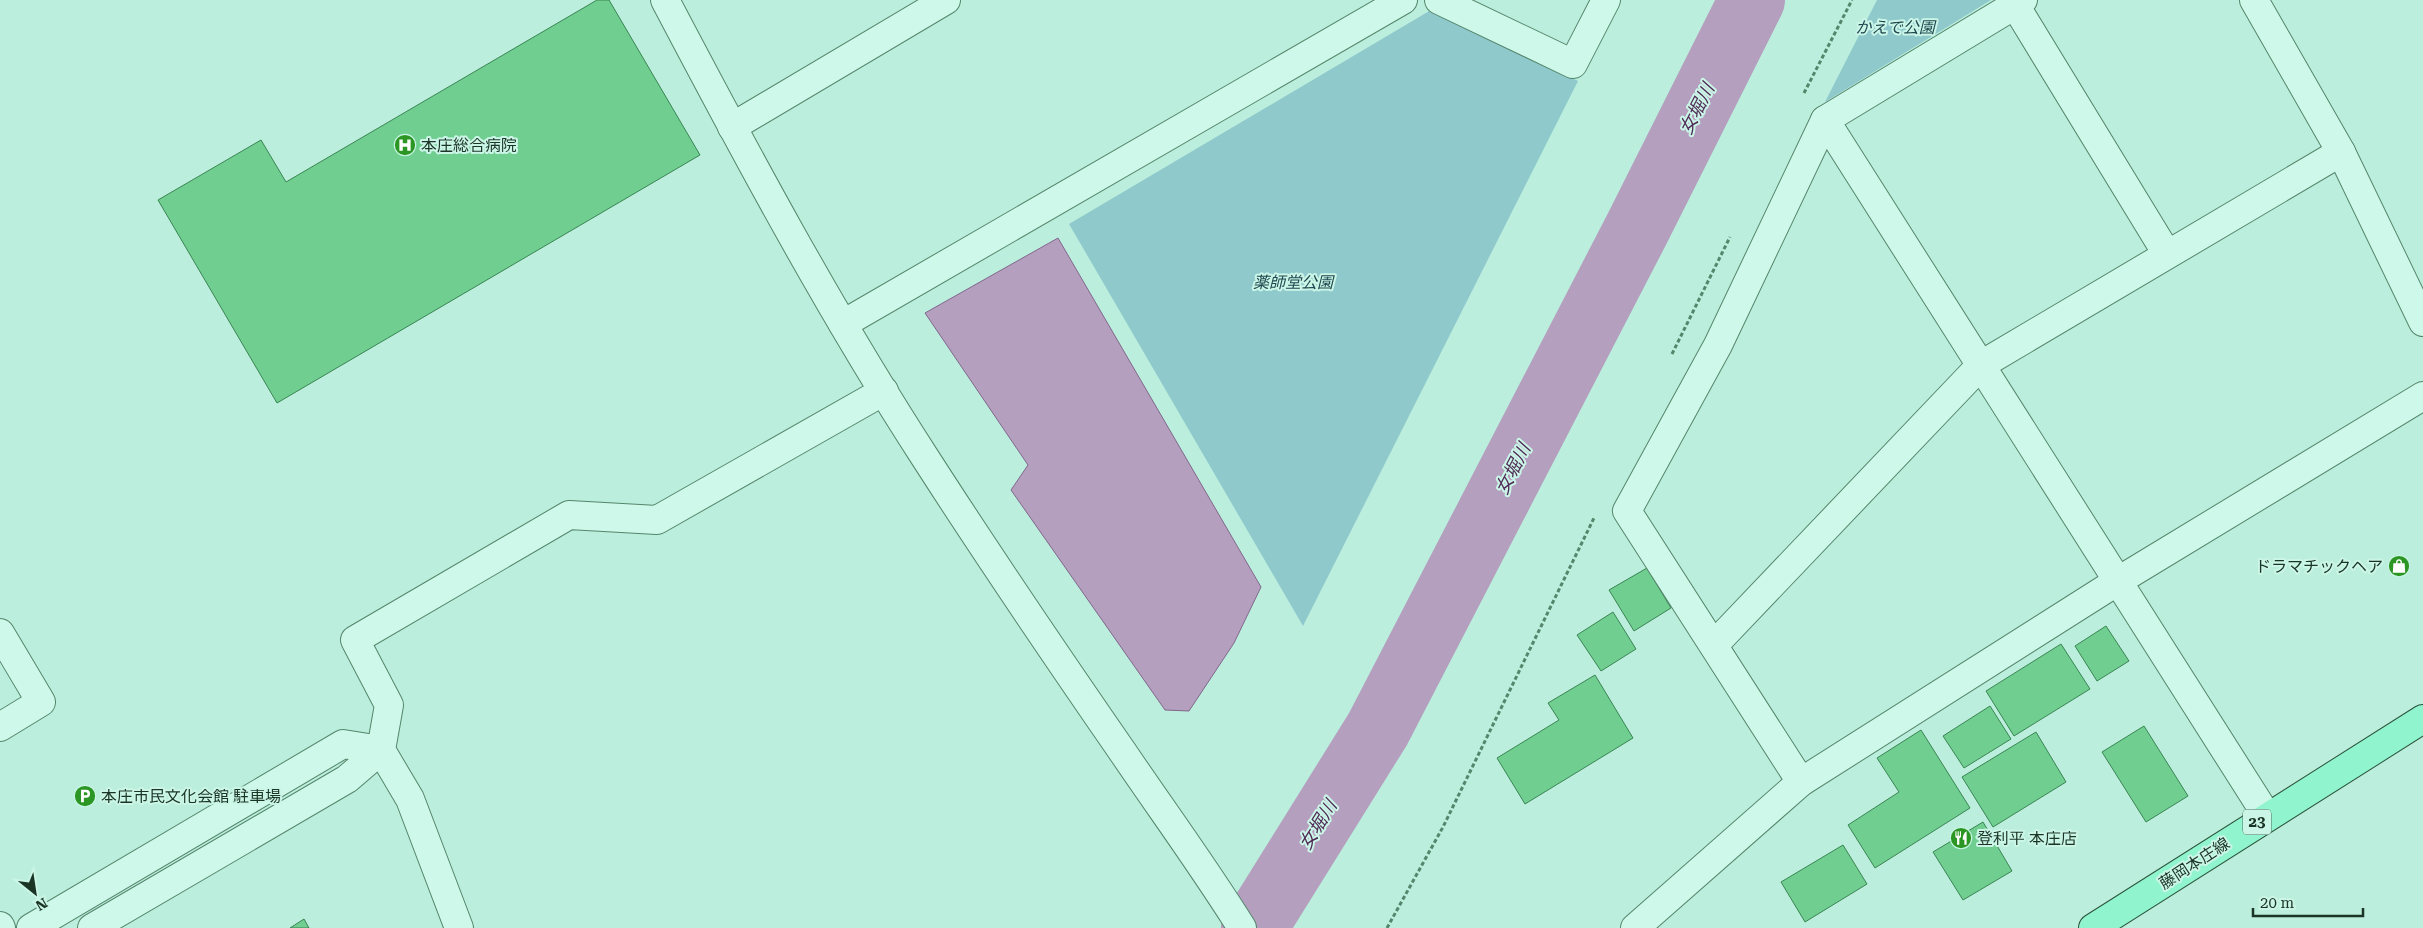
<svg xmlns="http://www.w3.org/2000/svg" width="2423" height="928" font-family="'Roboto Serif','Noto Sans JP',serif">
<rect width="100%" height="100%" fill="#bbeedc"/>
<g fill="#8fc9cc">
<polygon points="1877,0 1991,0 1825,102"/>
<polygon points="1431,10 1578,81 1303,626 1069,224"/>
</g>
<polygon fill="#b49fbf" stroke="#81678c" points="1058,238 1261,587 1234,643 1189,711 1165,710 1011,490 1028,465 925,313"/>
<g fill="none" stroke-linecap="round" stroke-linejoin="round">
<polyline stroke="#b49fbf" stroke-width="66" points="1254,928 1378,729 1637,229 1752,0"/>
</g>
<g fill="#70ce91" stroke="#3a8553">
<polygon points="597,0 609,0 700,155 277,403 158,200 261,140 286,182"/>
<polygon points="1647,568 1671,608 1634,631 1609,590"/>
<polygon points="1613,612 1636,649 1601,671 1577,635"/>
<polygon points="2106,626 2129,661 2097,681 2075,646"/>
<polygon points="2061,644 2090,689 2014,736 1986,691"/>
<polygon points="1595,675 1633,738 1525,804 1497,758 1559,720 1548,703"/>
<polygon points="1990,706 2011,739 1964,768 1943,736"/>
<polygon points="2144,726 2188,796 2146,822 2102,752"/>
<polygon points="1921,730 1970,808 1875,868 1848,825 1899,792 1877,758"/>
<polygon points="2036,732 2066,782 1993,827 1962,777"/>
<polygon points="1983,822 2012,871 1963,900 1933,852"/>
<polygon points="1843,845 1867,884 1805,922 1781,882"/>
<polygon points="304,919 309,928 290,928"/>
</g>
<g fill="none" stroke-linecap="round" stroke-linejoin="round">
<g stroke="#55866c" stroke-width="30">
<g id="minor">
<path d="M665 0C747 156 830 311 926 459 989 557 1055 654 1122 751 1162 810 1204 867 1242 928"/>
<polyline points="1439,0 1573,64 1606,0"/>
<polyline points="2254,0 2341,152 2423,322"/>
<polyline points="2015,5 2167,254"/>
<polyline points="1825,120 2267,816"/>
<polyline points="732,127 946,0"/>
<polyline points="843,324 1403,0"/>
<polyline points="0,633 41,702 0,727"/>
<polyline points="1714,645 1981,365 2341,152"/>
<polyline points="1801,782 1627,511 1718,345 1825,120 2023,0"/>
<polyline points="0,926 1,928"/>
<polyline points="31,928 343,744 381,750"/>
<polyline points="92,928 347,779 381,750"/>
<polyline points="459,928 410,799 381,750 389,705 355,640 569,515 657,520 884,391"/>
<polyline points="1635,928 1801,782 2118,581 2423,396"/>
</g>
</g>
<g stroke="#2a533a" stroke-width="30">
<polyline id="major" points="2093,928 2423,719"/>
</g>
<g stroke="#55866c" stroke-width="3" stroke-dasharray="4 2.5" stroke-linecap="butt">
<polyline points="1804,93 1852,0"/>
<polyline points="1672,354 1730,237"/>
<polyline points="1387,928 1443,827 1594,518"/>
</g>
<use href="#minor" stroke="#cef9ea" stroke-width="28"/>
<use href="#major" stroke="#90f4cf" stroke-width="28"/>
</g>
<defs>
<g id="hospital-disc" transform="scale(1.125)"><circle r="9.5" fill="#2c9624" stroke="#cbf6e7"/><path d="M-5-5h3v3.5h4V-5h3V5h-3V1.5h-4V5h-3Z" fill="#fff"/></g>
<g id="shop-disc" transform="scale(1.125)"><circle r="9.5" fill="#2c9624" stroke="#cbf6e7"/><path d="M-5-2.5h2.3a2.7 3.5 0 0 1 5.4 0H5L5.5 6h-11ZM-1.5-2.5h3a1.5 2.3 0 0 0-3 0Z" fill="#fff"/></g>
<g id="parking-disc" transform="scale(1.125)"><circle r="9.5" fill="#2c9624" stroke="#cbf6e7"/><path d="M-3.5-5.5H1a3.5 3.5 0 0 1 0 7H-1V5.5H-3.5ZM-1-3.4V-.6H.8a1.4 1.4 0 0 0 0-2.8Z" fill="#fff"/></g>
<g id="restaurant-disc" transform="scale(1.125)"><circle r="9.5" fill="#2c9624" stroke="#cbf6e7"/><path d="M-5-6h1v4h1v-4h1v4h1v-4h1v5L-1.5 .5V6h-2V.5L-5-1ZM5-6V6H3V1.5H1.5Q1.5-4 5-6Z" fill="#fff"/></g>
</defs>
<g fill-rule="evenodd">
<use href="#hospital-disc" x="405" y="145"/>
<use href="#shop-disc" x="2399" y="566"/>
<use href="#parking-disc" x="85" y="796"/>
<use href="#restaurant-disc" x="1961" y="838"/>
</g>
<g text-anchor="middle" stroke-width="4" stroke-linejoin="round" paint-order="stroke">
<rect fill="#cbf6e7" stroke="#4f6e5f" stroke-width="1" x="2243" y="809.5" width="28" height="25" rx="4"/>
<g font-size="15" font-weight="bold" fill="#1a3425">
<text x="2257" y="827">23</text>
</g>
<g font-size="16" font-style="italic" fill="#204851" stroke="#cbf6e7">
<text x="1895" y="33">かえで公園</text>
<text x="1293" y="288">薬師堂公園</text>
</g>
<g font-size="16" fill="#1a3425" stroke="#cbf6e7" text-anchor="start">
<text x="421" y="151">本庄総合病院</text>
<text x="2383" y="572" text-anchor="end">ドラマチックヘア</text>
<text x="101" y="802">本庄市民文化会館 駐車場</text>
<text x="1977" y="844">登利平 本庄店</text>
</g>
<g font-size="16" fill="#1a3425" stroke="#cbf6e7">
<text transform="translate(2194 863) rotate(-33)" y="6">藤岡本庄線</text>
</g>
<g font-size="18" font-style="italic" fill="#4f2955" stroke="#cbf6e7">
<text transform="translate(1697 109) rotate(-63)" y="6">女堀川</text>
<text transform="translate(1513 469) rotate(-63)" y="6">女堀川</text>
<text transform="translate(1318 825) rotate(-58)" y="6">女堀川</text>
</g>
</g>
<g transform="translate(35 893) rotate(150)" stroke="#cbf6e7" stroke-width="4" paint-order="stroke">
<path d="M0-4L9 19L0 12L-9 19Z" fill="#1a3425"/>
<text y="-8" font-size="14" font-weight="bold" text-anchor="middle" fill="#1a3425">N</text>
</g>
<path d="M2253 908v8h110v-8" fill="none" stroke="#1a3425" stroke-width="2.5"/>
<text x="2260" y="908" font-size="15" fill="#1a3425" stroke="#cbf6e7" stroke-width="4" paint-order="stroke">20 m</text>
</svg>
